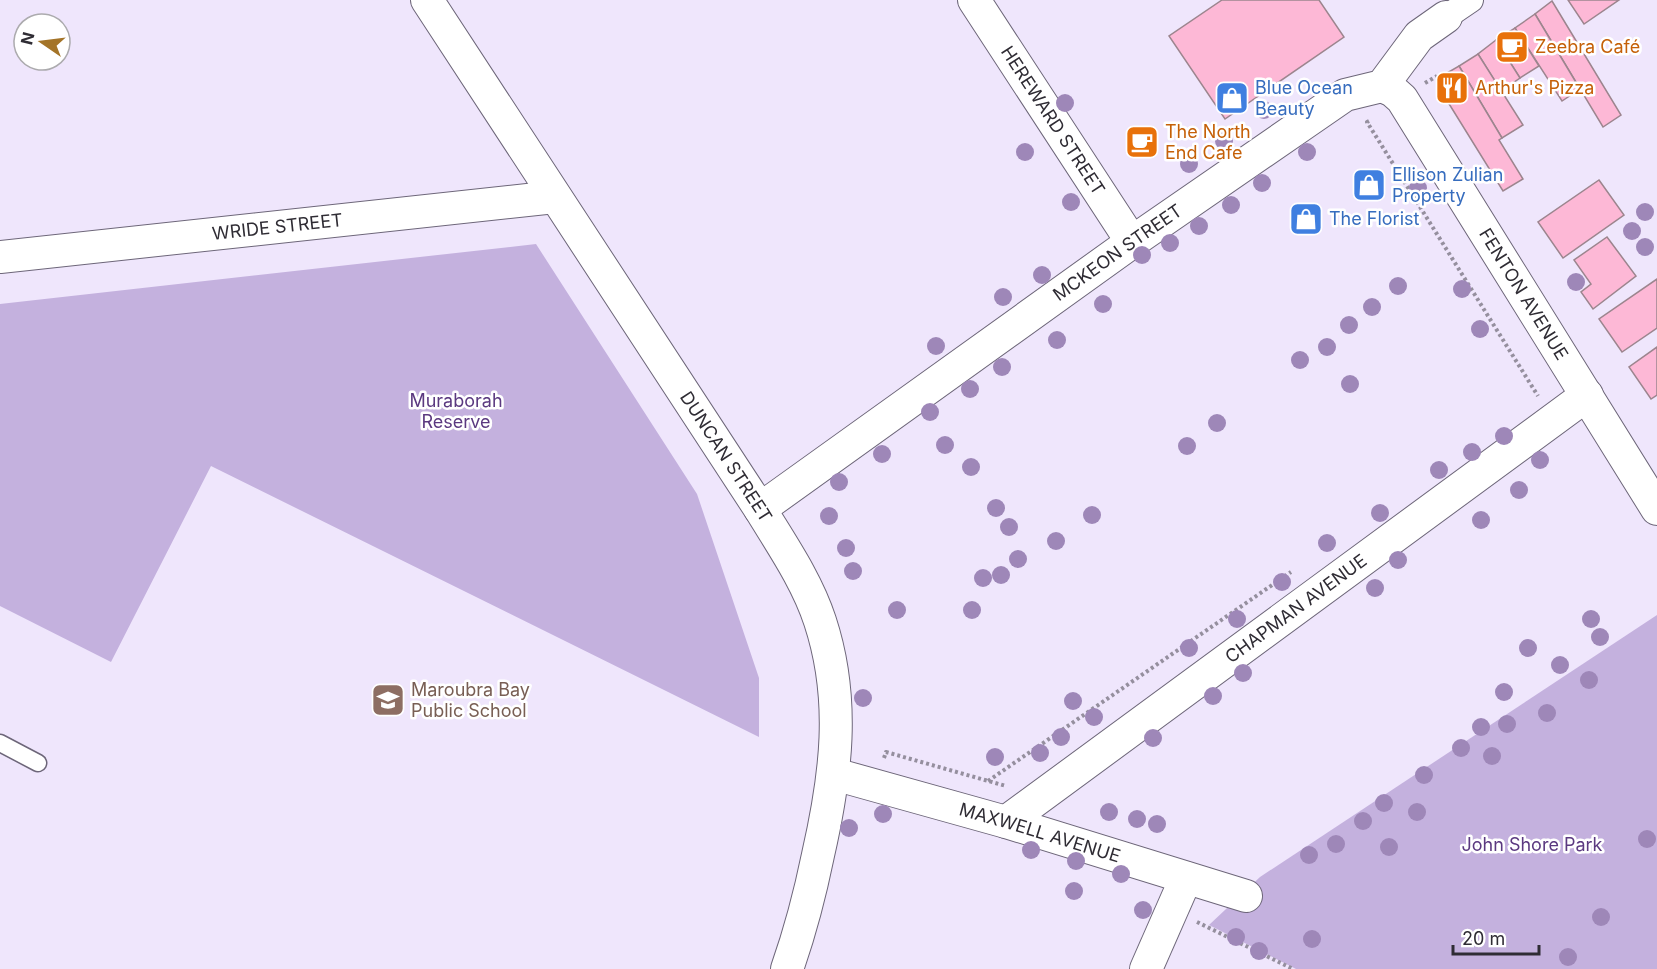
<svg xmlns="http://www.w3.org/2000/svg" width="1657" height="969" font-family="Inter,sans-serif">
<rect width="100%" height="100%" fill="#efe6fc"/>
<g fill="#c4b1de">
<polygon points="536,244 697,494 759,678 759,737 211,466 111,662 0,606 0,304"/>
<polygon points="1657,615 1657,969 1296,969 1209,925 1260,877"/>
</g>
<g fill="#fdb8d6" stroke="#9c858e" stroke-width="1.5">
<polygon points="1222,0 1319,0 1344,37 1225,119 1169,36"/>
<polygon points="1568,0 1619,0 1584,24"/>
<polygon points="1552,1 1621,115 1603,127 1535,14"/>
<polygon points="1535,14 1580,89 1562,101 1515,28"/>
<polygon points="1515,28 1539,66 1520,78 1496,40"/>
<polygon points="1496,40 1520,78 1501,91 1478,54"/>
<polygon points="1478,54 1523,125 1502,138 1459,66"/>
<polygon points="1459,66 1502,138 1499,140 1523,179 1503,191 1438,86 1440,77"/>
<polygon points="1599,180 1624,215 1563,258 1538,222"/>
<polygon points="1607,237 1636,276 1593,309 1581,292 1591,284 1574,260"/>
<polygon points="1657,279 1657,328 1622,352 1599,319"/>
<polygon points="1657,347 1657,395 1651,399 1629,367"/>
</g>
<g fill="none" stroke-linecap="round" stroke-linejoin="round">
<g stroke="#6d6679" stroke-width="19">
<polyline id="service" points="0,743 38,763"/>
</g>
<g stroke="#6d6679" stroke-width="26">
<polyline id="pedestrian" points="1446,17 1471,0"/>
</g>
<g stroke="#6d6679" stroke-width="34">
<g id="minor">
<path id="s1" d="M427 0 760 509C782 545 807 581 820 621 846 700 836 776 818 855 810 894 800 932 787 969"/>
<path id="s2" d="M974 0 1132 242"/>
<path id="s3" d="M1382 86 1393 91 1402 99 1657 509"/>
<path id="s4" d="M0 257 555 197"/>
<path id="s5" d="M760 509 1132 242 1303 124 1345 95 1382 86 1419 36 1446 17"/>
<path id="s6" d="M834 774 1006 822 1246 896"/>
<path id="s7" d="M1006 822 1587 395"/>
<polyline points="1146,969 1186,878"/>
</g>
</g>
<g stroke="#958f9e" stroke-width="4" stroke-dasharray="3 3" stroke-linecap="butt">
<polyline points="1425,83 1437,76"/>
<polyline points="1369,121 1367,122 1538,396"/>
<polyline points="884,758 886,752 1006,786"/>
<polyline points="988,781 1291,572"/>
<polyline points="1197,922 1293,969"/>
</g>
<use href="#service" stroke="#fff" stroke-width="16"/>
<use href="#pedestrian" stroke="#fff" stroke-width="24"/>
<use href="#minor" stroke="#fff" stroke-width="32"/>
</g>
<g fill="#9e87b8">
<circle cx="1065" cy="103" r="9"/>
<circle cx="1264" cy="110" r="9"/>
<circle cx="1224" cy="141" r="9"/>
<circle cx="1025" cy="152" r="9"/>
<circle cx="1307" cy="152" r="9"/>
<circle cx="1189" cy="164" r="9"/>
<circle cx="1262" cy="183" r="9"/>
<circle cx="1418" cy="188" r="9"/>
<circle cx="1071" cy="202" r="9"/>
<circle cx="1231" cy="205" r="9"/>
<circle cx="1645" cy="212" r="9"/>
<circle cx="1199" cy="226" r="9"/>
<circle cx="1632" cy="231" r="9"/>
<circle cx="1170" cy="243" r="9"/>
<circle cx="1645" cy="247" r="9"/>
<circle cx="1142" cy="255" r="9"/>
<circle cx="1042" cy="275" r="9"/>
<circle cx="1576" cy="282" r="9"/>
<circle cx="1398" cy="286" r="9"/>
<circle cx="1462" cy="289" r="9"/>
<circle cx="1003" cy="297" r="9"/>
<circle cx="1103" cy="304" r="9"/>
<circle cx="1372" cy="307" r="9"/>
<circle cx="1349" cy="325" r="9"/>
<circle cx="1480" cy="329" r="9"/>
<circle cx="1057" cy="340" r="9"/>
<circle cx="936" cy="346" r="9"/>
<circle cx="1327" cy="347" r="9"/>
<circle cx="1300" cy="360" r="9"/>
<circle cx="1002" cy="367" r="9"/>
<circle cx="1350" cy="384" r="9"/>
<circle cx="970" cy="389" r="9"/>
<circle cx="930" cy="412" r="9"/>
<circle cx="1217" cy="423" r="9"/>
<circle cx="1504" cy="436" r="9"/>
<circle cx="945" cy="445" r="9"/>
<circle cx="1187" cy="446" r="9"/>
<circle cx="1472" cy="452" r="9"/>
<circle cx="882" cy="454" r="9"/>
<circle cx="1540" cy="460" r="9"/>
<circle cx="971" cy="467" r="9"/>
<circle cx="1439" cy="470" r="9"/>
<circle cx="839" cy="482" r="9"/>
<circle cx="1519" cy="490" r="9"/>
<circle cx="996" cy="508" r="9"/>
<circle cx="1380" cy="513" r="9"/>
<circle cx="1092" cy="515" r="9"/>
<circle cx="829" cy="516" r="9"/>
<circle cx="1481" cy="520" r="9"/>
<circle cx="1009" cy="527" r="9"/>
<circle cx="1056" cy="541" r="9"/>
<circle cx="1327" cy="543" r="9"/>
<circle cx="846" cy="548" r="9"/>
<circle cx="1018" cy="559" r="9"/>
<circle cx="1398" cy="560" r="9"/>
<circle cx="853" cy="571" r="9"/>
<circle cx="1001" cy="575" r="9"/>
<circle cx="983" cy="578" r="9"/>
<circle cx="1282" cy="582" r="9"/>
<circle cx="1375" cy="588" r="9"/>
<circle cx="897" cy="610" r="9"/>
<circle cx="972" cy="610" r="9"/>
<circle cx="1237" cy="619" r="9"/>
<circle cx="1591" cy="619" r="9"/>
<circle cx="1600" cy="637" r="9"/>
<circle cx="1189" cy="648" r="9"/>
<circle cx="1528" cy="648" r="9"/>
<circle cx="1560" cy="665" r="9"/>
<circle cx="1243" cy="673" r="9"/>
<circle cx="1589" cy="680" r="9"/>
<circle cx="1504" cy="692" r="9"/>
<circle cx="1213" cy="696" r="9"/>
<circle cx="863" cy="698" r="9"/>
<circle cx="1073" cy="701" r="9"/>
<circle cx="1547" cy="713" r="9"/>
<circle cx="1094" cy="717" r="9"/>
<circle cx="1507" cy="724" r="9"/>
<circle cx="1481" cy="727" r="9"/>
<circle cx="1061" cy="737" r="9"/>
<circle cx="1153" cy="738" r="9"/>
<circle cx="1461" cy="748" r="9"/>
<circle cx="1040" cy="753" r="9"/>
<circle cx="1492" cy="756" r="9"/>
<circle cx="995" cy="757" r="9"/>
<circle cx="1424" cy="775" r="9"/>
<circle cx="1384" cy="803" r="9"/>
<circle cx="1109" cy="812" r="9"/>
<circle cx="1417" cy="812" r="9"/>
<circle cx="883" cy="814" r="9"/>
<circle cx="1137" cy="819" r="9"/>
<circle cx="1363" cy="821" r="9"/>
<circle cx="1157" cy="824" r="9"/>
<circle cx="849" cy="828" r="9"/>
<circle cx="1647" cy="839" r="9"/>
<circle cx="1336" cy="844" r="9"/>
<circle cx="1389" cy="847" r="9"/>
<circle cx="1031" cy="850" r="9"/>
<circle cx="1309" cy="855" r="9"/>
<circle cx="1076" cy="861" r="9"/>
<circle cx="1121" cy="874" r="9"/>
<circle cx="1074" cy="891" r="9"/>
<circle cx="1143" cy="910" r="9"/>
<circle cx="1601" cy="917" r="9"/>
<circle cx="1236" cy="937" r="9"/>
<circle cx="1312" cy="939" r="9"/>
<circle cx="1259" cy="951" r="9"/>
<circle cx="1568" cy="957" r="9"/>
</g>
<defs>
<g id="cafe-square" transform="scale(1.725)"><rect x="-9" y="-9" width="18" height="18" rx="4" fill="#e8710a" stroke="#fff"/><path d="M-5.5-4.5H6V0H3Q3 3.5 0 3.5H-2.5Q-5.5 3.5-5.5 0ZM3-3.2v2h1.7v-2ZM-6 4.5H4V6H-6Z" fill="#fff"/></g>
<g id="restaurant-square" transform="scale(1.725)"><rect x="-9" y="-9" width="18" height="18" rx="4" fill="#e8710a" stroke="#fff"/><path d="M-5-6h1v4h1v-4h1v4h1v-4h1v5L-1.5 .5V6h-2V.5L-5-1ZM5-6V6H3V1.5H1.5Q1.5-4 5-6Z" fill="#fff"/></g>
<g id="shop-square" transform="scale(1.725)"><rect x="-9" y="-9" width="18" height="18" rx="4" fill="#3f7fe0" stroke="#fff"/><path d="M-5-2.5h2.3a2.7 3.5 0 0 1 5.4 0H5L5.5 6h-11ZM-1.5-2.5h3a1.5 2.3 0 0 0-3 0Z" fill="#fff"/></g>
<g id="school-square" transform="scale(1.725)"><rect x="-9" y="-9" width="18" height="18" rx="4" fill="#8d6e63" stroke="#fff"/><path d="M0-5L7-2L0 1L-7-2ZM-4 1L0 2.5L4 1V4Q0 6-4 4Z" fill="#fff"/></g>
</defs>
<g fill-rule="evenodd">
<use href="#cafe-square" x="1512" y="47"/>
<use href="#restaurant-square" x="1452" y="88"/>
<use href="#shop-square" x="1232" y="98"/>
<use href="#cafe-square" x="1142" y="142"/>
<use href="#shop-square" x="1369" y="185"/>
<use href="#shop-square" x="1306" y="219"/>
<use href="#school-square" x="388" y="700"/>
</g>
<g text-anchor="middle" stroke-width="5" stroke-linejoin="round" paint-order="stroke">
<g font-size="18" fill="#c56008" stroke="#fff" text-anchor="start">
<text x="1535" y="53">Zeebra Café</text>
<text x="1475" y="94">Arthur's Pizza</text>
<text x="1165" y="138">The North<tspan x="1165" dy="21">End Cafe</tspan></text>
</g>
<g font-size="18" fill="#366cbe" stroke="#fff" text-anchor="start">
<text x="1255" y="94">Blue Ocean<tspan x="1255" dy="21">Beauty</tspan></text>
<text x="1392" y="181">Ellison Zulian<tspan x="1392" dy="21">Property</tspan></text>
<text x="1329" y="225">The Florist</text>
</g>
<g font-size="18" fill="#2f2c34" stroke="#fff">
<text dy="6" stroke="none"><textPath href="#s2" startOffset="144">HEREWARD STREET</textPath></text>
<text dy="6" stroke="none"><textPath href="#s4" startOffset="279">WRIDE STREET</textPath></text>
<text dy="6" stroke="none"><textPath href="#s5" startOffset="440">MCKEON STREET</textPath></text>
<text dy="6" stroke="none"><textPath href="#s3" startOffset="254">FENTON AVENUE</textPath></text>
<text dy="6" stroke="none"><textPath href="#s1" startOffset="546">DUNCAN STREET</textPath></text>
<text dy="6" stroke="none"><textPath href="#s7" startOffset="360">CHAPMAN AVENUE</textPath></text>
<text dy="6" stroke="none"><textPath href="#s6" startOffset="214">MAXWELL AVENUE</textPath></text>
</g>
<g font-size="18" fill="#5b3980" stroke="#fff">
<text x="456" y="407">Muraborah<tspan x="456" dy="21">Reserve</tspan></text>
<text x="1532" y="851">John Shore Park</text>
</g>
<g font-size="18" fill="#785e54" stroke="#fff" text-anchor="start">
<text x="411" y="696">Maroubra Bay<tspan x="411" dy="21">Public School</tspan></text>
</g>
</g>
<g transform="translate(42 42) rotate(284)"><circle r="28" fill="#ffffff" stroke="#acabae" stroke-width="1.5"/>
<path d="M0-4.5L10 22L0 15L-10 22Z" fill="#a47428"/>
<text y="-9" font-size="16" font-weight="bold" text-anchor="middle" fill="#2f2c34">N</text>
</g>
<path d="M1453 945v9h86v-9" fill="none" stroke="#2f2c34" stroke-width="3"/>
<text x="1462" y="945" font-size="18" fill="#2f2c34" stroke="#ffffff" stroke-width="4.5" paint-order="stroke">20 m</text>
</svg>
